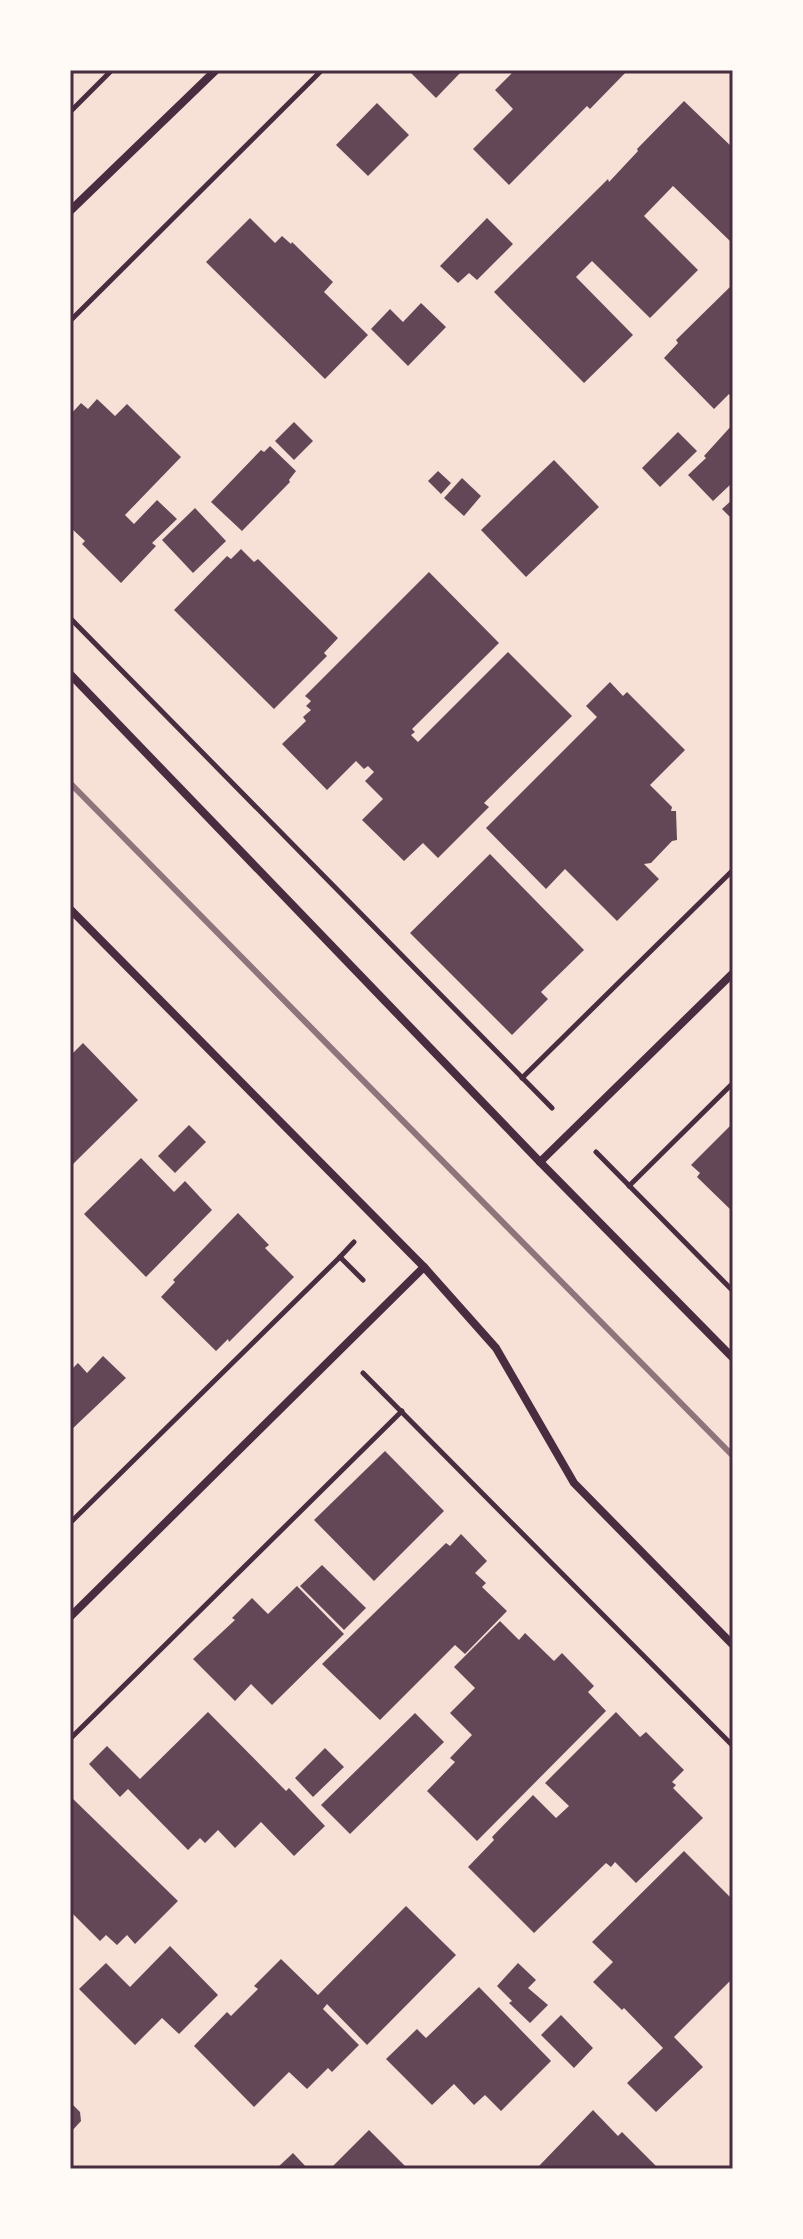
<svg xmlns="http://www.w3.org/2000/svg" width="803" height="2239" font-family="'IBM Plex Serif',serif">
<rect width="100%" height="100%" fill="#f7e1d7"/>
<g fill="#644757">
<polygon points="408,70 463,70 436,98"/>
<polygon points="515,70 628,70 590,109 587,106 509,185 473,149 513,109 495,90"/>
<polygon points="684,101 733,148 733,238 730,241 673,186 644,216 698,270 650,318 592,261 576,277 633,335 584,383 494,292 608,179 609,182 638,151 637,149"/>
<polygon points="377,103 409,135 368,176 336,145"/>
<polygon points="250,218 275,243 282,236 291,244 292,242 333,282 324,292 368,335 325,379 206,262"/>
<polygon points="487,218 513,244 477,280 469,273 458,283 440,266"/>
<polygon points="733,284 733,397 729,394 714,409 664,358 678,343 676,340"/>
<polygon points="421,303 446,327 408,366 371,329 390,309 403,322"/>
<polygon points="97,399 115,416 127,404 181,457 125,515 134,524 157,500 177,519 152,543 156,546 121,583 82,544 85,541 70,527 70,415 81,403 88,409"/>
<polygon points="294,422 313,441 294,460 275,441"/>
<polygon points="733,424 733,487 731,484 713,501 688,475 706,458 704,456"/>
<polygon points="678,432 697,451 660,487 642,468"/>
<polygon points="270,446 296,471 289,480 290,482 242,531 211,502 261,450 264,452"/>
<polygon points="554,460 599,507 526,577 481,530"/>
<polygon points="438,471 451,483 441,494 428,481"/>
<polygon points="462,478 481,496 464,516 444,498"/>
<polygon points="733,499 733,520 722,509"/>
<polygon points="195,508 226,541 193,573 162,540"/>
<polygon points="241,549 254,562 258,559 338,638 324,653 327,656 274,709 174,610 227,556 231,559"/>
<polygon points="429,572 499,643 412,729 415,732 411,735 418,742 508,652 572,716 484,803 489,807 438,858 423,843 404,861 362,820 383,799 365,781 374,772 368,766 364,769 356,761 327,790 282,744 306,721 303,717 311,710 306,706 311,701 305,696"/>
<polygon points="610,682 623,696 627,692 685,750 650,785 672,807 671,811 676,811 677,840 672,841 651,863 644,864 659,879 617,921 565,869 546,889 486,828 597,717 586,706"/>
<polygon points="490,854 584,950 541,992 548,999 512,1035 410,933"/>
<polygon points="83,1043 138,1100 70,1167 70,1056"/>
<polygon points="733,1123 733,1212 697,1177 700,1173 691,1165"/>
<polygon points="189,1125 206,1142 175,1173 158,1156"/>
<polygon points="141,1158 174,1192 185,1181 212,1210 146,1277 84,1214"/>
<polygon points="238,1213 269,1245 265,1248 294,1277 229,1342 228,1339 216,1351 161,1297 175,1282 173,1280"/>
<polygon points="103,1356 126,1378 70,1431 70,1371 78,1363 87,1373"/>
<polygon points="385,1451 444,1511 374,1581 314,1520"/>
<polygon points="461,1534 487,1561 475,1573 486,1583 482,1587 507,1611 465,1654 455,1645 380,1720 322,1664 446,1543 450,1546"/>
<polygon points="322,1565 366,1608 344,1630 300,1586"/>
<polygon points="297,1586 344,1634 272,1705 251,1684 235,1701 193,1659 235,1620 232,1618 252,1598 268,1614"/>
<polygon points="500,1621 519,1640 525,1633 554,1661 562,1653 594,1686 588,1692 606,1711 477,1841 427,1791 455,1762 450,1758 472,1735 450,1713 475,1688 454,1667"/>
<polygon points="208,1712 286,1791 289,1788 325,1826 294,1856 261,1822 235,1848 218,1830 205,1843 200,1838 188,1850 128,1789 120,1797 89,1764 107,1746 140,1779"/>
<polygon points="616,1712 640,1737 646,1732 684,1770 672,1782 676,1785 673,1788 703,1818 636,1883 615,1862 611,1867 606,1863 534,1933 468,1867 494,1840 492,1837 533,1795 556,1818 569,1806 545,1783"/>
<polygon points="415,1713 444,1742 350,1834 321,1805"/>
<polygon points="325,1748 344,1767 313,1797 295,1778"/>
<polygon points="70,1796 178,1901 135,1944 127,1935 117,1945 106,1935 100,1941 70,1911"/>
<polygon points="684,1851 733,1900 733,1978 674,2037 703,2067 656,2112 627,2083 663,2048 624,2008 622,2010 593,1982 613,1962 592,1942"/>
<polygon points="406,1906 456,1955 367,2045 327,2004 323,2009 359,2045 332,2072 328,2068 307,2089 289,2072 254,2107 194,2046 227,2012 231,2016 258,1989 254,1986 281,1959 318,1995"/>
<polygon points="170,1946 218,1995 179,2034 162,2018 135,2045 79,1989 106,1963 130,1987"/>
<polygon points="518,1963 536,1980 528,1988 548,2005 530,2023 509,2003 512,2001 497,1986"/>
<polygon points="479,1987 551,2061 501,2111 485,2095 474,2105 454,2084 432,2105 386,2059 417,2029 426,2038"/>
<polygon points="561,2015 593,2048 574,2068 541,2035"/>
<polygon points="70,2102 80,2112 81,2121 70,2133"/>
<polygon points="593,2110 618,2136 622,2132 659,2169 541,2169 539,2166"/>
<polygon points="369,2130 408,2169 336,2169 333,2166"/>
<polygon points="293,2153 308,2169 276,2169"/>
</g>
<g fill="none" stroke-linecap="round" stroke-linejoin="round">
<g stroke="#4a2c40" stroke-width="5">
<polyline points="70,112 112,70"/>
<polyline points="70,321 322,70"/>
<polyline points="70,618 552,1108"/>
<polyline points="522,1078 733,870"/>
<polyline points="596,1152 733,1291"/>
<polyline points="629,1186 733,1083"/>
<polyline points="354,1242 340,1257 363,1280"/>
<polyline points="363,1373 733,1746"/>
<polyline points="70,1523 340,1257"/>
<polyline points="70,1739 402,1411"/>
</g>
<g stroke="#4a2c40" stroke-width="8">
<polyline points="70,211 216,70"/>
<polyline points="70,674 540,1162 733,1358"/>
<polyline points="70,909 424,1267 496,1348 574,1483 733,1645"/>
<polyline points="540,1162 733,973"/>
<polyline points="70,1617 424,1267"/>
</g>
<polyline stroke="#8f747c" stroke-width="6" points="70,783 733,1456"/>
</g>
<rect width="803" height="2239" fill="none" stroke="#fffaf5" stroke-width="144"/>
<rect x="72" y="72" width="659" height="2095" fill="none" stroke="#4a2c40" stroke-width="3"/>
</svg>
